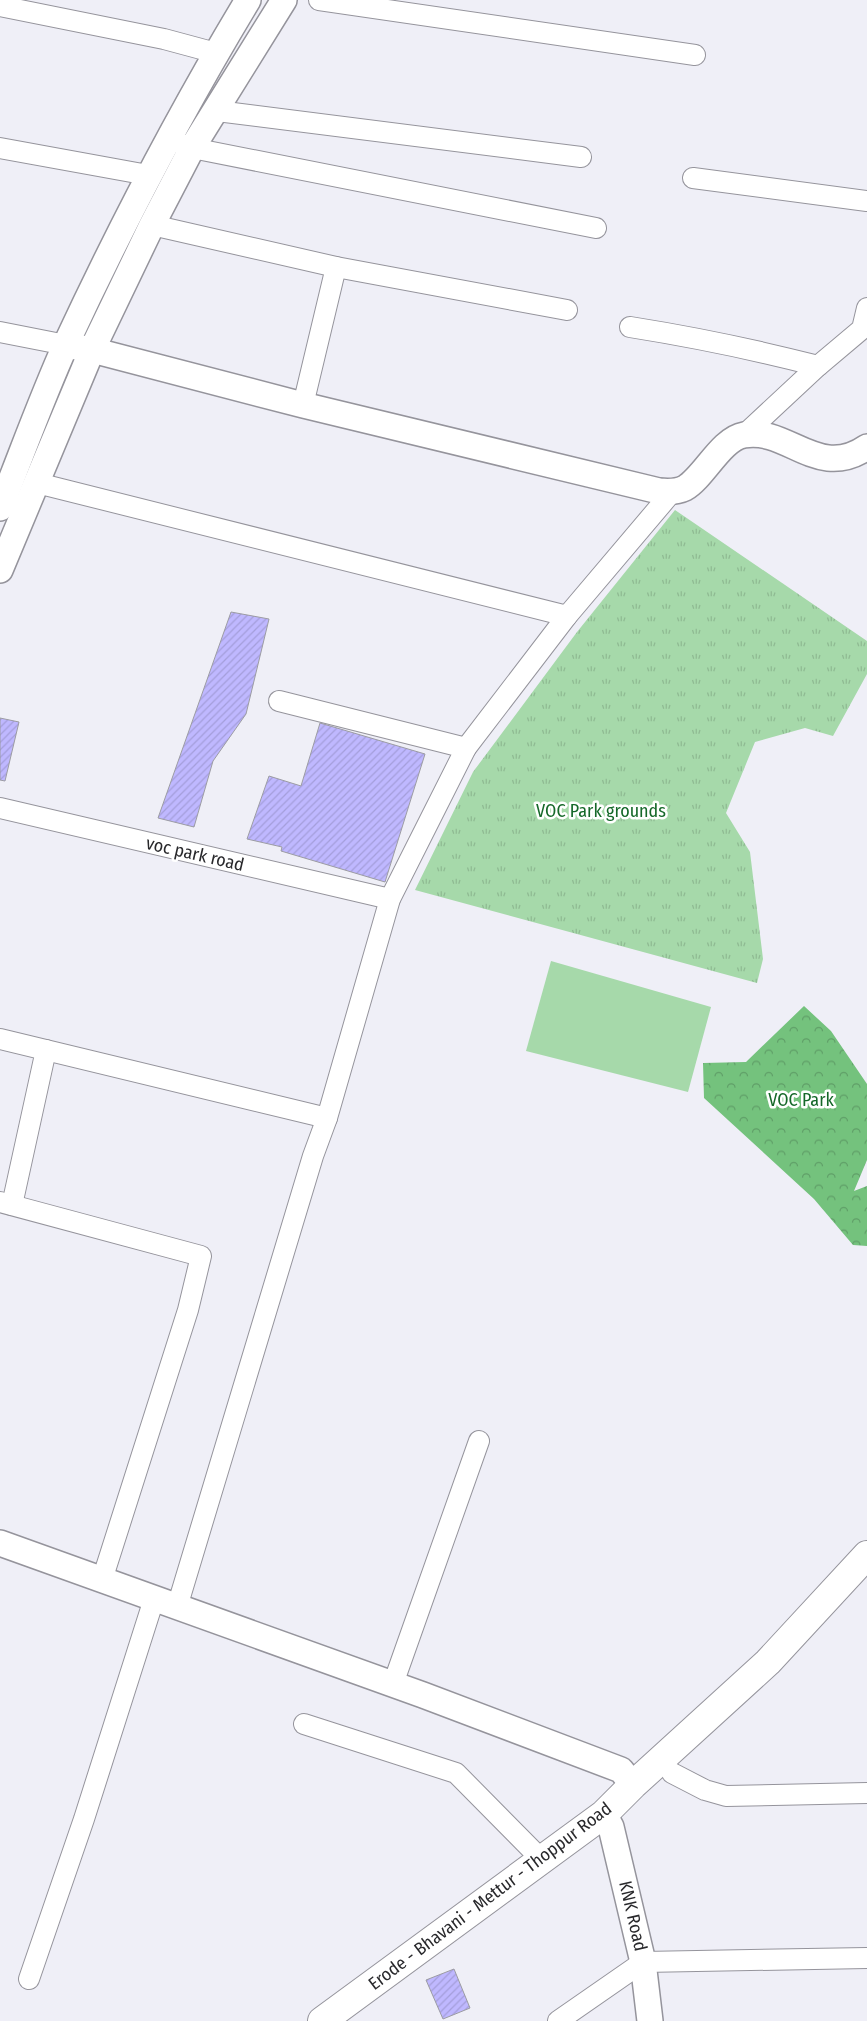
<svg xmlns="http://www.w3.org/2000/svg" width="867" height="2021" font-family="'Fira Sans Condensed',sans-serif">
<defs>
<pattern id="grass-tufts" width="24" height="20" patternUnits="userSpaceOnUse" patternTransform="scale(1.25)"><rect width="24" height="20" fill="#a6d9aa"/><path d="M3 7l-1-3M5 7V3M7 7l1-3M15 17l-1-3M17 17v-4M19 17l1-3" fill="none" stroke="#8fba92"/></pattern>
<pattern id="forest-crowns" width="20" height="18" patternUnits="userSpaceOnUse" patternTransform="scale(1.25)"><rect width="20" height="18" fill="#74c27d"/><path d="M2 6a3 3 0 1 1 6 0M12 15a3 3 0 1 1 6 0" fill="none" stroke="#5f9e67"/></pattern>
<pattern id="building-hatch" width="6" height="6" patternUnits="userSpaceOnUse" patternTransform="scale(1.25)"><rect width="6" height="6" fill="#bfb8ff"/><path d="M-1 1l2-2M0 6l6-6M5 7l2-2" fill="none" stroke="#a49edb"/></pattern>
</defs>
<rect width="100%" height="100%" fill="#efeff7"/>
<polygon fill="url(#grass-tufts)" points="675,510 867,641 867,674 833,736 805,728 755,742 726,813 750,852 763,959 757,983 415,890 473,772 577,632"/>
<polygon fill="url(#forest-crowns)" points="804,1006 831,1031 867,1084 867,1160 854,1191 867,1186 867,1246 853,1245 814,1199 704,1098 703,1063 746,1062"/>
<polygon fill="#a6d9aa" points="551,961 711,1007 688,1092 526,1051"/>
<g fill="url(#building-hatch)" stroke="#9c9ca3">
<polygon points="231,612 269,619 246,714 213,761 194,827 158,818"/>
<polygon points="0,718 19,722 5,781 0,780"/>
<polygon points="320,723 425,754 385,882 281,851 282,847 247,839 269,776 301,786"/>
<polygon points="454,1969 470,2008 443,2019 426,1980"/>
</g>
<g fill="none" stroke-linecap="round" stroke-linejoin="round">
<g stroke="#95949c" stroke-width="22">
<g id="minor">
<polyline points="319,0 695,55"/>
<polyline points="0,6 164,39 216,53"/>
<polyline points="217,111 581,157"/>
<polyline points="179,143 192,148 596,228"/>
<polyline points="0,148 148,175"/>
<polyline points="693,178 867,201"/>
<polyline points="152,225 336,267 567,310"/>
<path d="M630 327C693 337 756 350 818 366"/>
<polyline points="0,332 66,345"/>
<polyline points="303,405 336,267"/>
<polyline points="745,434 818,366 862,329 867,308"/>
<polyline points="37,483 567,616 672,492"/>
<polyline points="279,701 466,748"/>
<polyline points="0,808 390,899"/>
<polyline points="0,1039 327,1118"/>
<polyline points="0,1202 201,1256 188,1310 102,1580"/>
<polyline points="12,1205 46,1050"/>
<polyline points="177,1607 313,1156 327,1118 390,899 466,748 567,616"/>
<polyline points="393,1684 479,1441"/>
<polyline points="304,1724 456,1773 542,1860"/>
<polyline points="672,1773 705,1790 726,1796 867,1793"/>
<polyline points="29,1979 84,1819 154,1599"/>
<polyline points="558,2021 643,1962 867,1958"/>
</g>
</g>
<g stroke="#95949c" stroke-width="28">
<g id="major">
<path d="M66 345 92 350 303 405 659 491C668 492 677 492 685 488 704 477 721 439 744 435 788 427 818 481 867 447"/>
<path d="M0 508C22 453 42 397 66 344 121 226 181 111 248 0"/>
<polyline points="0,570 92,350 152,225 192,148 284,0"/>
<polyline points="0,1543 423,1695 621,1770 633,1785"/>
<polyline points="604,1814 611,1827 643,1962 650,2021"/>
</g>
</g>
<g stroke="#95949c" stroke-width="30">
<polyline id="highway" points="322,2021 604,1814 633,1785 768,1662 867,1555"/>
</g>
<use href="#minor" stroke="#fff" stroke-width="20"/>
<use href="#major" stroke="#fff" stroke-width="25"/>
<use href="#highway" stroke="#fff" stroke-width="28"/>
</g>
<g text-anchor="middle" stroke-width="5" stroke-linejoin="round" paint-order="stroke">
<g font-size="18" fill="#156829" stroke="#fff">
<text x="601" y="817">VOC Park grounds</text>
<text x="801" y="1106">VOC Park</text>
</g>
<g font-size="18" fill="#29292c" stroke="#fff">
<text transform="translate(195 854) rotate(13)" y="6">voc park road</text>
<text transform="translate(490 1896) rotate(-37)" y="6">Erode - Bhavani - Mettur - Thoppur Road</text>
<text transform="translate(633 1916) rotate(77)" y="6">KNK Road</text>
</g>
</g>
</svg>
